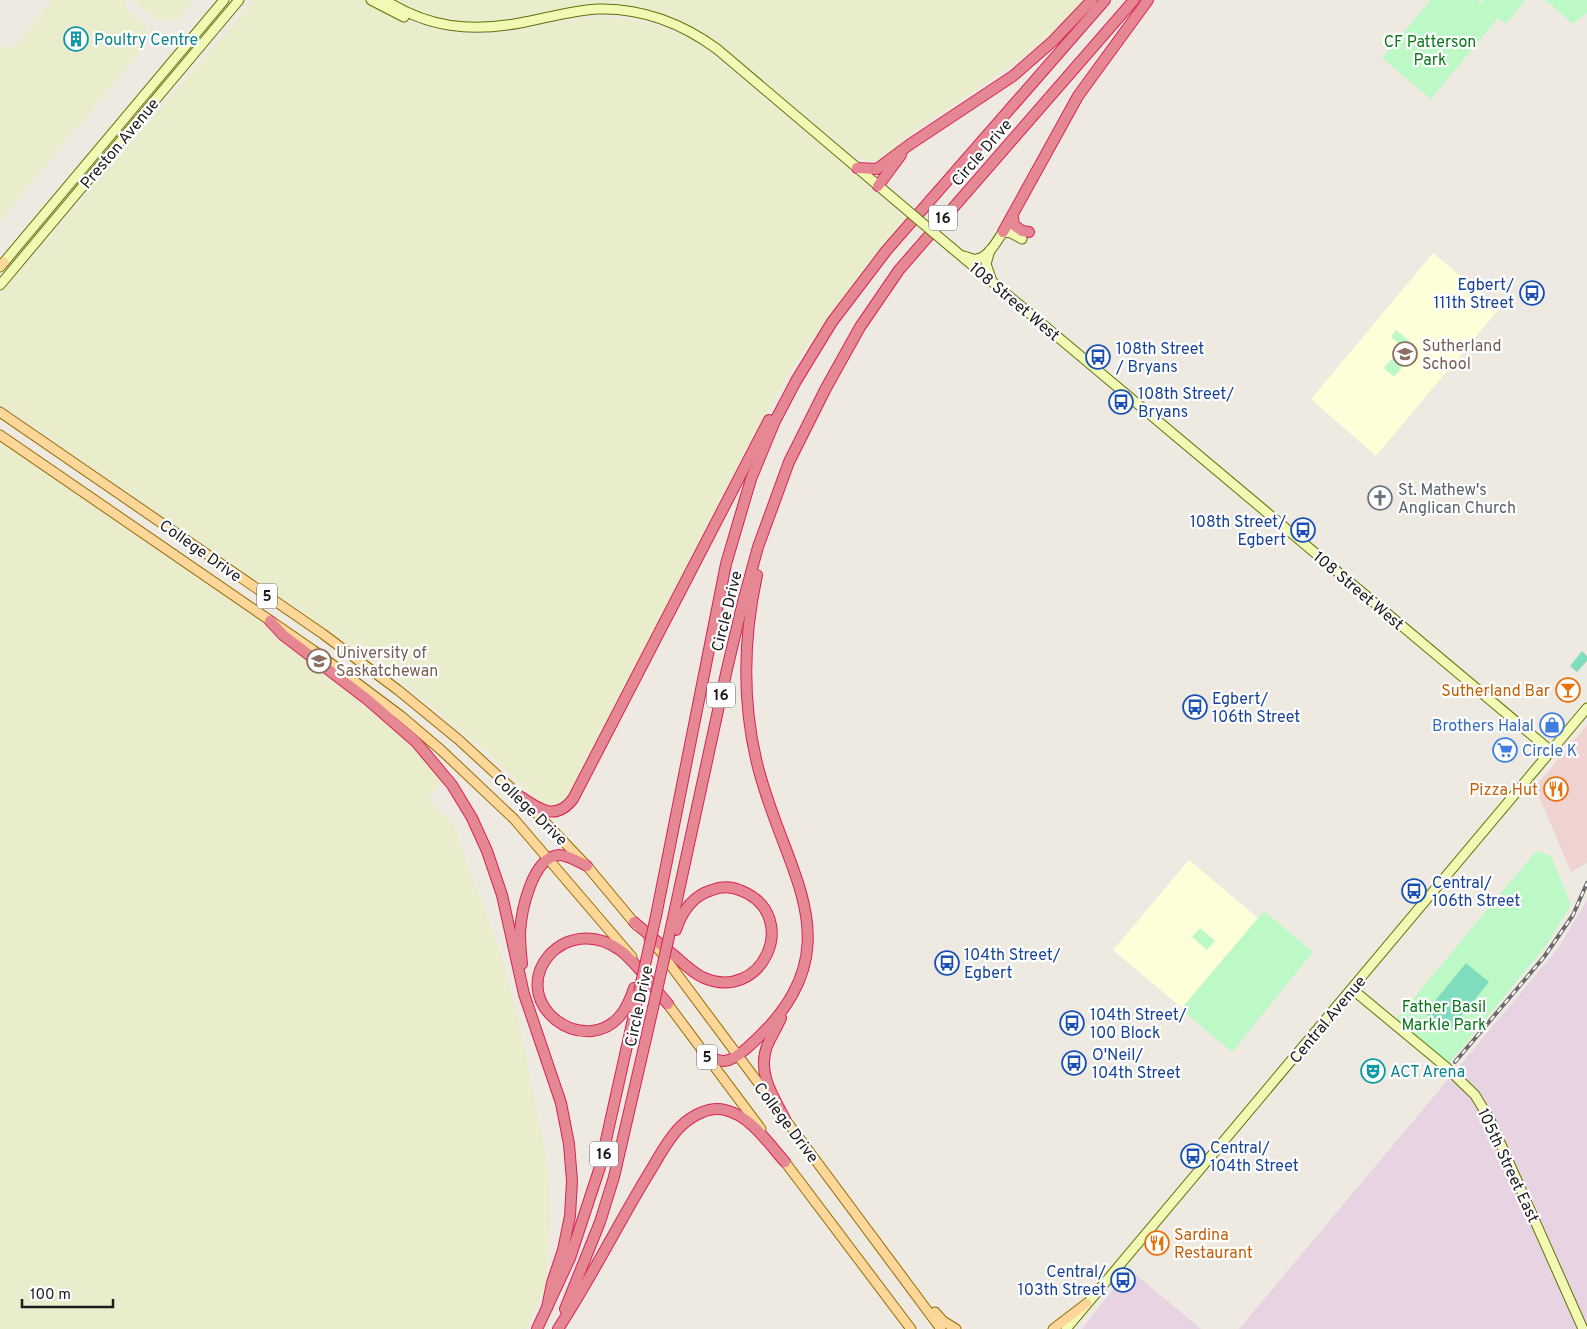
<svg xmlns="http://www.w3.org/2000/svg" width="1587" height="1329" font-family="Overpass,sans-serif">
<rect width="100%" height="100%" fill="#eeeae2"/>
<polygon fill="#efd3d0" points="1587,725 1587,863 1571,872 1535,787"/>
<g fill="#e7d3e2">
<polygon points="1587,900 1587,1329 1239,1329 1559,947"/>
<polygon points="1129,1269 1201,1329 1082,1329"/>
</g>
<g fill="#fdffd9">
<polygon points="1433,253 1500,308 1376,456 1311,399"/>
<polygon points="1189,860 1259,919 1183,1009 1113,950"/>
</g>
<g fill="#e9edcc">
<polygon points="53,0 126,0 124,7 147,26 147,43 0,221 0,45 7,49 14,46"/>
<polygon points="134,0 193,0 177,20 157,20"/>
<polygon points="253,0 366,0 401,19 433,29 467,34 504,33 561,21 596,17 629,19 666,28 693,40 721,61 823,146 907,220 836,305 787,376 720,500 572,792 566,801 554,808 544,806 539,802 486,751 394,676 0,404 0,294 238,19"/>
<polygon points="390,0 1085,0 1042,43 973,92 915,129 885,158 880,161 874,162 869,162 854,156 735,57 695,29 671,18 633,8 490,23 465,23 439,19 420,14"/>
<polygon points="0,442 270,628 398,728 442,781 427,800 452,822 502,958 521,1031 548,1167 550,1218 545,1288 526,1329 0,1329"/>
</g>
<g fill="#bdf9c6">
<polygon points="1431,0 1477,0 1481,3 1483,0 1526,0 1506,24 1498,18 1431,99 1382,58"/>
<polygon points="1545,0 1587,0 1587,13 1573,24"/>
<polygon points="1396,330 1418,348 1394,377 1384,368 1402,347 1391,337"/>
<polygon points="1536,851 1551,856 1571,905 1545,947 1446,1067 1393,1023"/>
<polygon points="1264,911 1313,952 1232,1052 1181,1009"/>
<polygon points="1200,928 1215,941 1207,950 1192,937"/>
</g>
<g fill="#7fddbe">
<polygon points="1582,651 1587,656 1587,661 1577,672 1570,666"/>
<polygon points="1466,963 1489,982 1448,1032 1425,1013"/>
</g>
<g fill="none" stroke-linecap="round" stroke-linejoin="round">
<g stroke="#5f7205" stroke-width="11">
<g id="secondary">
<polyline points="371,0 404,17"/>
<path d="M385 0C428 28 471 32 520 23 547 18 573 10 599 9 642 8 683 24 717 49L894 199"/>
<polyline points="953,249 1551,751"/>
<polyline points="990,250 986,264 992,281"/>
<path d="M964 256C968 257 972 260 976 259 988 258 997 241 1003 232L1011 233 1022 239"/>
<polyline points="0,267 224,0"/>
<polyline points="0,285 239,0"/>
<polyline points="1353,988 1358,994 1446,1067 1475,1095 1490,1120 1583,1329"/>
<polyline points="1066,1329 1587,708"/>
</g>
</g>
<g stroke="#946c00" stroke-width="11">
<g id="primary">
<polyline points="0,266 4,262"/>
<polyline points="0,412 323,634 398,690 459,740 521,797 587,866 637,926"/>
<polyline points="0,435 313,650 401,716 441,750 514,819 632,957"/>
<polyline points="649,939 660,951 774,1104"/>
<polyline points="664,999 761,1129"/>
<polyline points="782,1115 941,1329"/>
<polyline points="782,1158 911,1329"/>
<polyline points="935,1312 943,1321 956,1329"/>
<polyline points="1053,1329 1087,1303"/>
</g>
</g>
<g stroke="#d72356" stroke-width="12">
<g id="highway">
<polyline points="857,168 877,169 909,145 1013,76 1053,41 1092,0"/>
<polyline points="878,186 901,155"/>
<polyline points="1013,218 1014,225 1022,231 1029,232"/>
<polyline points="1003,232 1078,96 1148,0"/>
<polyline points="270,621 283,635 368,700 416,742 452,785 472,818 487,851 502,895 524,994 561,1103 569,1144 572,1181 570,1216 563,1250 552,1283 547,1308"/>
<path d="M521 797C540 810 556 821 573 799L769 420"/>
<polyline points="656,916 726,564 751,479 775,421 796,381 832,322 886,251 1105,0"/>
<path d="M634 922C648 934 661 945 675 956 684 964 692 972 702 977 762 1005 802 916 742 891 733 887 722 886 712 890 692 896 682 911 676 930"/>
<polyline points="670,932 727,669 744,598 758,547 789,462 826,388 860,327 899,270 1134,0"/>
<path d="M522 964C521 954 520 943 520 933 521 912 532 857 559 855 568 855 579 862 587 866"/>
<path d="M634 988C627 1010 616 1028 592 1031 579 1032 566 1028 556 1020 507 980 565 911 620 950 637 963 653 987 668 1004"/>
<path d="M781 1018C777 1027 771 1037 767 1046 757 1073 773 1096 785 1119"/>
<path d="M702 1050C720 1066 729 1064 747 1048 863 946 782 874 756 759 742 698 744 635 757 575"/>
<polyline points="565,1309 600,1222 614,1177 653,1008"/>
<polyline points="537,1329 570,1258 600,1167 639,992"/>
<path d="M558 1329C590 1280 616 1228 646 1178 657 1161 666 1141 680 1127 691 1116 709 1106 725 1110 751 1116 768 1143 785 1162"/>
</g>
</g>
<use href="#secondary" stroke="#f2f9b4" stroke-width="9"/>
<use href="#primary" stroke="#fcd799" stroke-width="9"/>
<use href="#highway" stroke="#e68894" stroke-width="10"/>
<g stroke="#6a6a6a" stroke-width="4">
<polyline id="rail" points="1455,1062 1544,957 1573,915 1587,883"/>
</g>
<use href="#rail" stroke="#fff" stroke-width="2" stroke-dasharray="5.5" stroke-linecap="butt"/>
<g stroke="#5f7205" stroke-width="11" stroke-linecap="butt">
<polyline id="secondary-bridge" points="894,199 953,249"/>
</g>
<g stroke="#d72356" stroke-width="12" stroke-linecap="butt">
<g id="highway-bridge">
<polyline points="639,992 656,916"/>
<polyline points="653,1008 670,932"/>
</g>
</g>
<use href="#secondary-bridge" stroke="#f2f9b4" stroke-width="9"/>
<use href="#highway-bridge" stroke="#e68894" stroke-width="10"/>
</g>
<defs>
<g id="building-ring" transform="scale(1.25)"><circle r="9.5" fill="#fff" stroke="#0f9aa8" stroke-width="1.5"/><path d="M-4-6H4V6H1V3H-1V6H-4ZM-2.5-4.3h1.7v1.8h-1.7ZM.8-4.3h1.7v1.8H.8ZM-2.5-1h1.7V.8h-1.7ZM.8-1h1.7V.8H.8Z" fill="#0f9aa8"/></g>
<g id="bus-ring" transform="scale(1.25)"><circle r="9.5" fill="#fff" stroke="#1a4fb4" stroke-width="1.5"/><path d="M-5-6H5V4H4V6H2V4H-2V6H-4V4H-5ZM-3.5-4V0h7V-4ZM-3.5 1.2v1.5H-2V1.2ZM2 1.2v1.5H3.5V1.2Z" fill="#1a4fb4"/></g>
<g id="school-ring" transform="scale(1.25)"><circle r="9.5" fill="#fff" stroke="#8d6e63" stroke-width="1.5"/><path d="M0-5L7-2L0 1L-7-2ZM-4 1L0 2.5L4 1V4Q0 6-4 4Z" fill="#8d6e63"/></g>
<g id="church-ring" transform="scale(1.25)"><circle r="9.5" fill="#fff" stroke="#6b7280" stroke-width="1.5"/><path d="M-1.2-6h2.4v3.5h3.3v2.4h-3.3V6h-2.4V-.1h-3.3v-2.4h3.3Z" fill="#6b7280"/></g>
<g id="university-ring" transform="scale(1.25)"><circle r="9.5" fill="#fff" stroke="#8d6e63" stroke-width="1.5"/><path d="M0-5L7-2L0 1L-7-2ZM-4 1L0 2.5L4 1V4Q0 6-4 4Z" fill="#8d6e63"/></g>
<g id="bar-ring" transform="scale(1.25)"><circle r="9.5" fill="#fff" stroke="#e8710a" stroke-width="1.5"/><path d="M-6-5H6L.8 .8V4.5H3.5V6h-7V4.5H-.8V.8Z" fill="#e8710a"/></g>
<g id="shop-ring" transform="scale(1.25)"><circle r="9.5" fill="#fff" stroke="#3f7fe0" stroke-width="1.5"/><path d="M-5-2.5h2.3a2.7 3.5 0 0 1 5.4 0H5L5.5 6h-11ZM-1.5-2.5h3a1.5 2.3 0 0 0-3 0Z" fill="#3f7fe0"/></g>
<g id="supermarket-ring" transform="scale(1.25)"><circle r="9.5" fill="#fff" stroke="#3f7fe0" stroke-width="1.5"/><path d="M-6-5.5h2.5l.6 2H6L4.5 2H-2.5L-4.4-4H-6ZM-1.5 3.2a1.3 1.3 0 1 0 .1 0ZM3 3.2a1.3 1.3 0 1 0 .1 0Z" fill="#3f7fe0"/></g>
<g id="restaurant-ring" transform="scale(1.25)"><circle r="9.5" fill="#fff" stroke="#e8710a" stroke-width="1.5"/><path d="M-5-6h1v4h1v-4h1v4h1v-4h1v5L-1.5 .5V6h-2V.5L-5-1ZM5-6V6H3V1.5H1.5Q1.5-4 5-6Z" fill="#e8710a"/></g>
<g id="theatre-ring" transform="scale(1.25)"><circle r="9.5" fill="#fff" stroke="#0f9aa8" stroke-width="1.5"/><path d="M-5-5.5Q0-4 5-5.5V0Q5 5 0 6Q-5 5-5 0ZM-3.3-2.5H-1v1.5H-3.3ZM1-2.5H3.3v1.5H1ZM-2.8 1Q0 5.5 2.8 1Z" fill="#0f9aa8"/></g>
</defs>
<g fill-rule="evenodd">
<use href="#building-ring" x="76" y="39"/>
<use href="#bus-ring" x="1532" y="293"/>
<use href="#school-ring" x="1405" y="354"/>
<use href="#bus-ring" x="1098" y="357"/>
<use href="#bus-ring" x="1121" y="402"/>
<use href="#church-ring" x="1380" y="498"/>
<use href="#bus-ring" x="1303" y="530"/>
<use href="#university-ring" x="319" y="661"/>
<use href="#bar-ring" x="1568" y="690"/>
<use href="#bus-ring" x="1195" y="707"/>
<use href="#shop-ring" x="1552" y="725"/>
<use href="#supermarket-ring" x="1505" y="750"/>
<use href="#restaurant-ring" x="1556" y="789"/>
<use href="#bus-ring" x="1414" y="891"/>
<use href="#bus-ring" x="947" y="963"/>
<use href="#bus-ring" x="1072" y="1023"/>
<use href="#bus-ring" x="1074" y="1063"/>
<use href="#theatre-ring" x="1373" y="1071"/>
<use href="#bus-ring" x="1193" y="1156"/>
<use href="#restaurant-ring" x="1157" y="1243"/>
<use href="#bus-ring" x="1123" y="1280"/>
</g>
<g text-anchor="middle" stroke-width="4.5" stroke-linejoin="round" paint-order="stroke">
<g fill="#fff" stroke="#606060" stroke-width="1">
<rect x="929" y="205.5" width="28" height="25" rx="4"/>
<rect x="257" y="583.5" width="20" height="25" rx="4"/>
<rect x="707" y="682.5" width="28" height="25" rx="4"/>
<rect x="697" y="1044.5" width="20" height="25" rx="4"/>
<rect x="590" y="1141.5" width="28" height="25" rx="4"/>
</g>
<g font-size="15" font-weight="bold" fill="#1c1c1c">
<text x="943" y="223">16</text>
<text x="267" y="601">5</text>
<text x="721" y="700">16</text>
<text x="707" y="1062">5</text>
<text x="604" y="1159">16</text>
</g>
<g font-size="16" fill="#0d838f" stroke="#fff" text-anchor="start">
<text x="94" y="45">Poultry Centre</text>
<text x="1390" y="1077">ACT Arena</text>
</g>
<g font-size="16" fill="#0b791b" stroke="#fff">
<text x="1430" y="47">CF Patterson<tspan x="1430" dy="18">Park</tspan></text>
<text x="1444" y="1012">Father Basil<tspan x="1444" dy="18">Markle Park</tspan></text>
</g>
<g font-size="16" fill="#1c1c1c" stroke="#fff">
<text transform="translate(119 143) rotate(-50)" y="6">Preston Avenue</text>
<text transform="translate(981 152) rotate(-49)" y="6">Circle Drive</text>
<text transform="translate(1015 301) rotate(40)" y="6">108 Street West</text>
<text transform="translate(201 550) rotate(35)" y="6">College Drive</text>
<text transform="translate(1359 590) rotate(40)" y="6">108 Street West</text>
<text transform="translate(726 611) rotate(-76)" y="6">Circle Drive</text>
<text transform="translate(531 809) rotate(44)" y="6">College Drive</text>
<text transform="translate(638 1006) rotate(-78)" y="6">Circle Drive</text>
<text transform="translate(1327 1019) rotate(-50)" y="6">Central Avenue</text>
<text transform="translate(787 1122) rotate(53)" y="6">College Drive</text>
<text transform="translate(1509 1165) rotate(65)" y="6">105th Street East</text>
</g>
<g font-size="16" fill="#164399" stroke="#fff" text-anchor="start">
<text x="1514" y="290" text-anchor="end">Egbert/<tspan x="1514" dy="18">111th Street</tspan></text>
<text x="1116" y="354">108th Street<tspan x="1116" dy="18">/ Bryans</tspan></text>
<text x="1138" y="399">108th Street/<tspan x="1138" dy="18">Bryans</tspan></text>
<text x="1286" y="527" text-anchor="end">108th Street/<tspan x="1286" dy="18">Egbert</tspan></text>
<text x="1212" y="704">Egbert/<tspan x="1212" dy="18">106th Street</tspan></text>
<text x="1432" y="888">Central/<tspan x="1432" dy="18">106th Street</tspan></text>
<text x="964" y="960">104th Street/<tspan x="964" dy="18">Egbert</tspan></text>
<text x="1090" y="1020">104th Street/<tspan x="1090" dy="18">100 Block</tspan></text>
<text x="1092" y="1060">O'Neil/<tspan x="1092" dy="18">104th Street</tspan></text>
<text x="1210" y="1153">Central/<tspan x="1210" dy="18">104th Street</tspan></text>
<text x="1106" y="1277" text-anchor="end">Central/<tspan x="1106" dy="18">103th Street</tspan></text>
</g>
<g font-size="16" fill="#785e54" stroke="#fff" text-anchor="start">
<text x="1422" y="351">Sutherland<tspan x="1422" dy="18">School</tspan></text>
<text x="336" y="658">University of<tspan x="336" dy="18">Saskatchewan</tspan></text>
</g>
<g font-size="16" fill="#5b616d" stroke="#fff" text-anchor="start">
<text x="1398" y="495">St. Mathew's<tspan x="1398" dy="18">Anglican Church</tspan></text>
</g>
<g font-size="16" fill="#c56008" stroke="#fff" text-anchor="end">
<text x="1550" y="696">Sutherland Bar</text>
<text x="1538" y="795">Pizza Hut</text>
<text x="1174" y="1240" text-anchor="start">Sardina<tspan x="1174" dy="18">Restaurant</tspan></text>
</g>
<g font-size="16" fill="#366cbe" stroke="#fff" text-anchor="end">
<text x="1534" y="731">Brothers Halal</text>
<text x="1522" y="756" text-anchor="start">Circle K</text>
</g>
</g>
<path d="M22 1299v8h91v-8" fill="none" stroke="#1c1c1c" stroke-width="2.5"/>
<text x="30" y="1299" font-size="15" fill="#1c1c1c" stroke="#ffffff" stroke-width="4" paint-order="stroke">100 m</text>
</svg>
